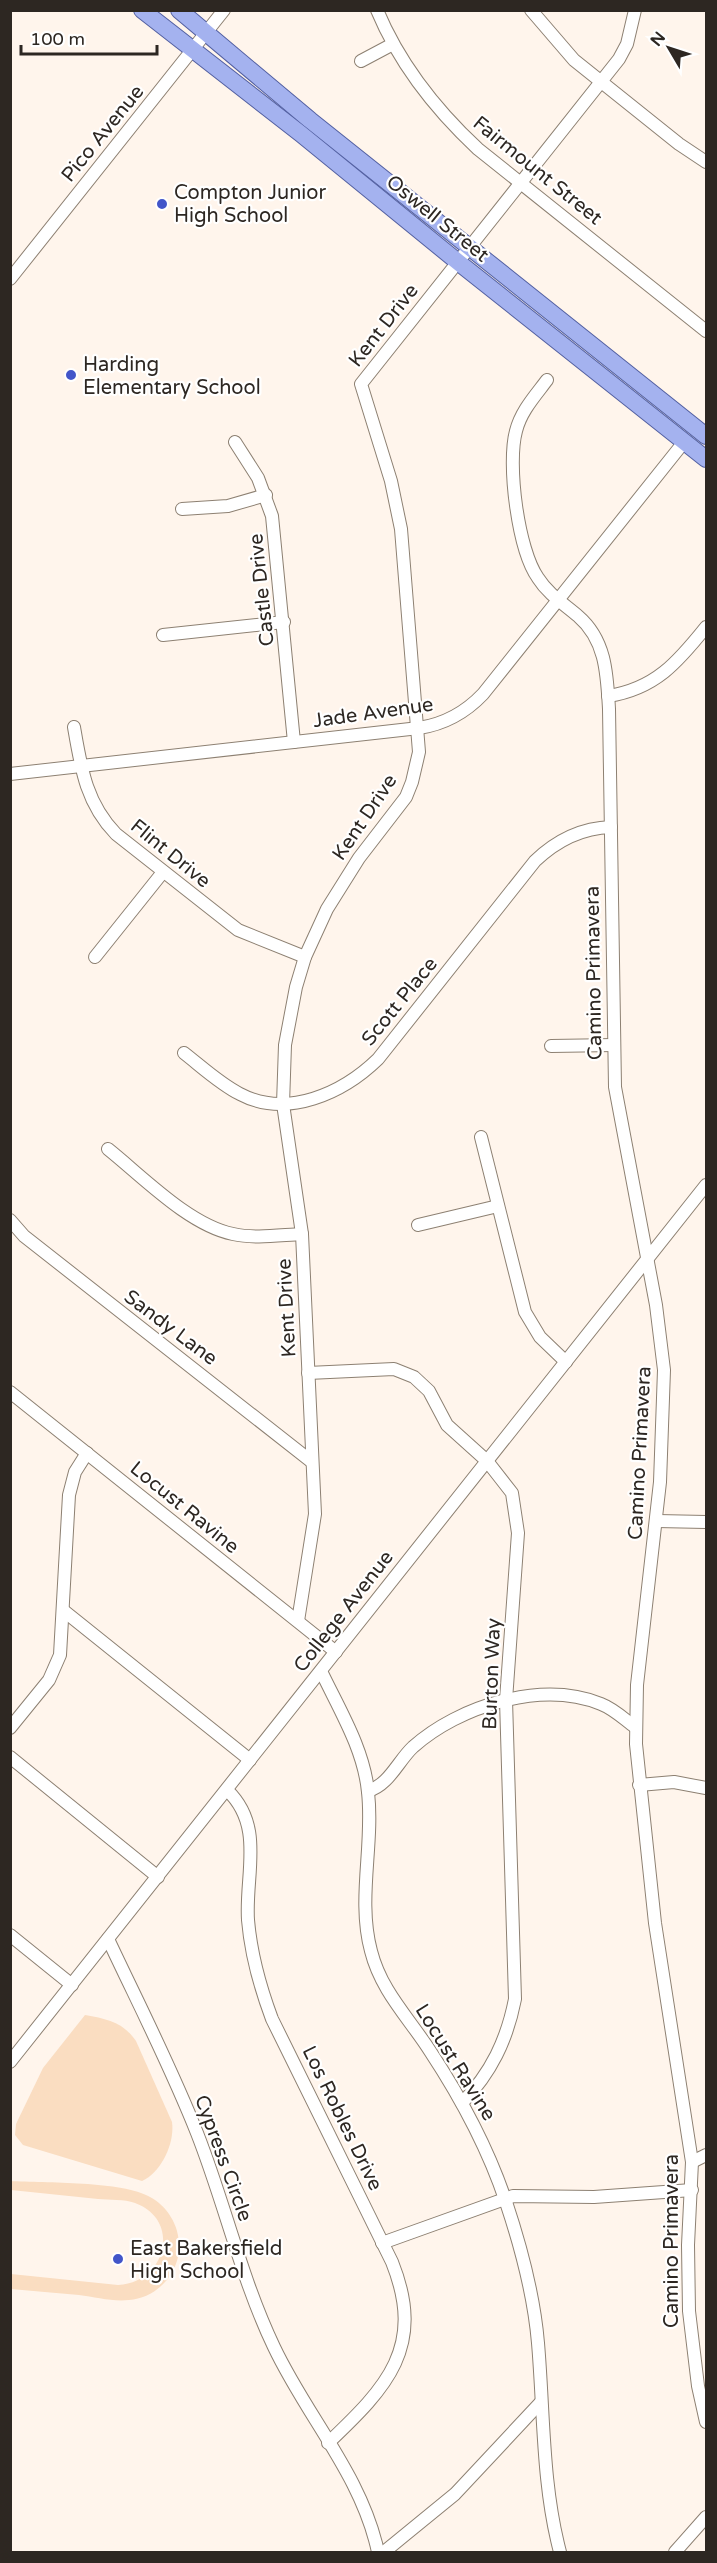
<svg xmlns="http://www.w3.org/2000/svg" width="717" height="2563" font-family="'Varela Round',sans-serif">
<rect width="100%" height="100%" fill="#fff5ec"/>
<g fill="#faddc1">
<path d="M85 2015C107 2019 123 2022 136 2041L172 2122C175 2142 162 2172 142 2181L23 2145 15 2135 16 2124 43 2068Z"/>
<path d="M10 2181C45 2183 123 2181 150 2197 167 2206 179 2225 179 2245 180 2273 157 2298 129 2300 113 2302 95 2297 79 2295 56 2293 33 2291 11 2289V2274L118 2285C166 2283 182 2220 135 2203 124 2199 110 2200 98 2199 69 2196 40 2193 11 2190Z"/>
</g>
<g fill="none" stroke-linecap="round" stroke-linejoin="round">
<g stroke="#8d8072" stroke-width="14">
<g id="minor">
<path d="M377 10C400 65 435 109 478 149L706 331"/>
<polyline points="531,10 574,60 679,144 706,162"/>
<polyline points="361,61 393,44"/>
<polyline points="10,279 224,10"/>
<path d="M547 380C535 396 521 411 516 431 507 464 518 550 538 578 548 594 564 604 578 616 606 640 607 674 609 709L615 1087 656 1305 664 1370 660 1482 637 1685 636 1744 655 1923 692 2162 688 2245 689 2311 698 2386 706 2422"/>
<polyline points="235,442 258,478 272,516 294,742"/>
<polyline points="182,509 228,506 266,495"/>
<polyline points="163,635 284,622"/>
<path d="M608 696C655 689 678 662 706 627"/>
<path d="M74 727C81 768 86 803 116 834L238 930 305 957"/>
<path d="M10 774 419 728C445 724 465 713 483 694L684 442"/>
<polyline points="95,957 163,872"/>
<polyline points="551,1046 614,1045"/>
<path d="M184 1053C202 1067 220 1084 240 1094 287 1119 343 1093 378 1059L535 861C557 840 581 828 611 827"/>
<polyline points="481,1137 525,1312 540,1337 566,1362"/>
<path d="M108 1149C143 1177 189 1225 233 1234 255 1239 280 1235 302 1234"/>
<polyline points="10,1220 24,1236 312,1462"/>
<polyline points="418,1225 498,1206"/>
<path d="M308 1373 394 1369 414 1377 429 1391 447 1425 487 1461 512 1493 518 1533 506 1700 515 1999C507 2040 491 2073 462 2103"/>
<polyline points="10,1392 336,1652"/>
<polyline points="657,1521 706,1522"/>
<polyline points="64,1611 250,1760"/>
<polyline points="298,1621 315,1514 302,1234 283,1104 285,1045 296,987 305,957 327,909 359,858 406,797 412,782 419,752 401,529 391,481 361,384 619,59 627,44 635,10"/>
<path d="M321 1671C339 1709 364 1749 368 1792 374 1845 357 1899 371 1951 381 1991 409 2018 430 2051 461 2098 488 2148 506 2202 521 2247 534 2295 538 2343 544 2413 542 2484 560 2552"/>
<polyline points="10,1728 49,1680 60,1655 69,1495 75,1472 87,1453"/>
<polyline points="10,1757 158,1877"/>
<polyline points="639,1785 674,1782 706,1788"/>
<path d="M227 1790C265 1826 245 1874 248 1920 251 1955 260 1987 272 2019L392 2262C426 2347 387 2387 328 2443"/>
<path d="M368 1791C389 1785 398 1761 413 1747 459 1706 541 1680 601 1704 614 1709 624 1719 635 1727"/>
<polyline points="10,1935 72,1985"/>
<path d="M108 1939C138 2003 171 2067 197 2133 225 2204 241 2278 274 2347 307 2417 362 2476 378 2552"/>
<polyline points="10,2062 706,1185"/>
<polyline points="692,2162 706,2155"/>
<polyline points="382,2243 513,2196 594,2197 692,2190"/>
<polyline points="384,2552 455,2494 541,2402"/>
<polyline points="675,2552 706,2517"/>
</g>
</g>
<g stroke="#5360a1" stroke-width="18">
<g id="major">
<polyline points="142,10 301,134 458,262 706,459"/>
<polyline points="179,10 310,120 706,436"/>
</g>
</g>
<use href="#minor" stroke="#fff" stroke-width="12"/>
<use href="#major" stroke="#a4b2ef" stroke-width="16"/>
</g>
<g fill="#4255c9" stroke="#fff" stroke-width="2">
<circle cx="162" cy="204" r="6"/>
<circle cx="71" cy="375" r="6"/>
<circle cx="118" cy="2259" r="6"/>
</g>
<g text-anchor="middle" stroke-width="4.5" stroke-linejoin="round" paint-order="stroke">
<g font-size="20" fill="#2d2722" stroke="#fff">
<text transform="translate(102 133) rotate(-51)" y="7">Pico Avenue</text>
<text transform="translate(538 170) rotate(39)" y="7">Fairmount Street</text>
<text transform="translate(438 218) rotate(39)" y="7">Oswell Street</text>
<text transform="translate(383 325) rotate(-52)" y="7">Kent Drive</text>
<text transform="translate(261 590) rotate(-96)" y="7">Castle Drive</text>
<text transform="translate(373 712) rotate(-8)" y="7">Jade Avenue</text>
<text transform="translate(364 817) rotate(-56)" y="7">Kent Drive</text>
<text transform="translate(171 853) rotate(39)" y="7">Flint Drive</text>
<text transform="translate(593 973) rotate(-91)" y="7">Camino Primavera</text>
<text transform="translate(399 1001) rotate(-51)" y="7">Scott Place</text>
<text transform="translate(286 1308) rotate(-93)" y="7">Kent Drive</text>
<text transform="translate(171 1327) rotate(37)" y="7">Sandy Lane</text>
<text transform="translate(639 1453) rotate(-87)" y="7">Camino Primavera</text>
<text transform="translate(185 1507) rotate(39)" y="7">Locust Ravine</text>
<text transform="translate(343 1611) rotate(-52)" y="7">College Avenue</text>
<text transform="translate(491 1674) rotate(-88)" y="7">Burton Way</text>
<text transform="translate(456 2062) rotate(58)" y="7">Locust Ravine</text>
<text transform="translate(343 2118) rotate(64)" y="7">Los Robles Drive</text>
<text transform="translate(224 2158) rotate(70)" y="7">Cypress Circle</text>
<text transform="translate(671 2241) rotate(-90)" y="7">Camino Primavera</text>
</g>
<g font-size="20" fill="#2d2722" stroke="#fff" text-anchor="start">
<text x="174" y="199">Compton Junior<tspan x="174" dy="23">High School</tspan></text>
<text x="83" y="371">Harding<tspan x="83" dy="23">Elementary School</tspan></text>
<text x="130" y="2255">East Bakersfield<tspan x="130" dy="23">High School</tspan></text>
</g>
</g>
<rect width="717" height="2563" fill="none" stroke="#2d2722" stroke-width="24"/>
<g transform="translate(669 48) rotate(309)" stroke="#ffffff" stroke-width="4.5" paint-order="stroke">
<path d="M0-4.5L10 22L0 15L-10 22Z" fill="#2d2722"/>
<text y="-9" font-size="16" font-weight="bold" text-anchor="middle" fill="#2d2722">N</text>
</g>
<path d="M21 45v9h136v-9" fill="none" stroke="#2d2722" stroke-width="3"/>
<text x="30" y="45" font-size="18" fill="#2d2722" stroke="#ffffff" stroke-width="4.5" paint-order="stroke">100 m</text>
</svg>
